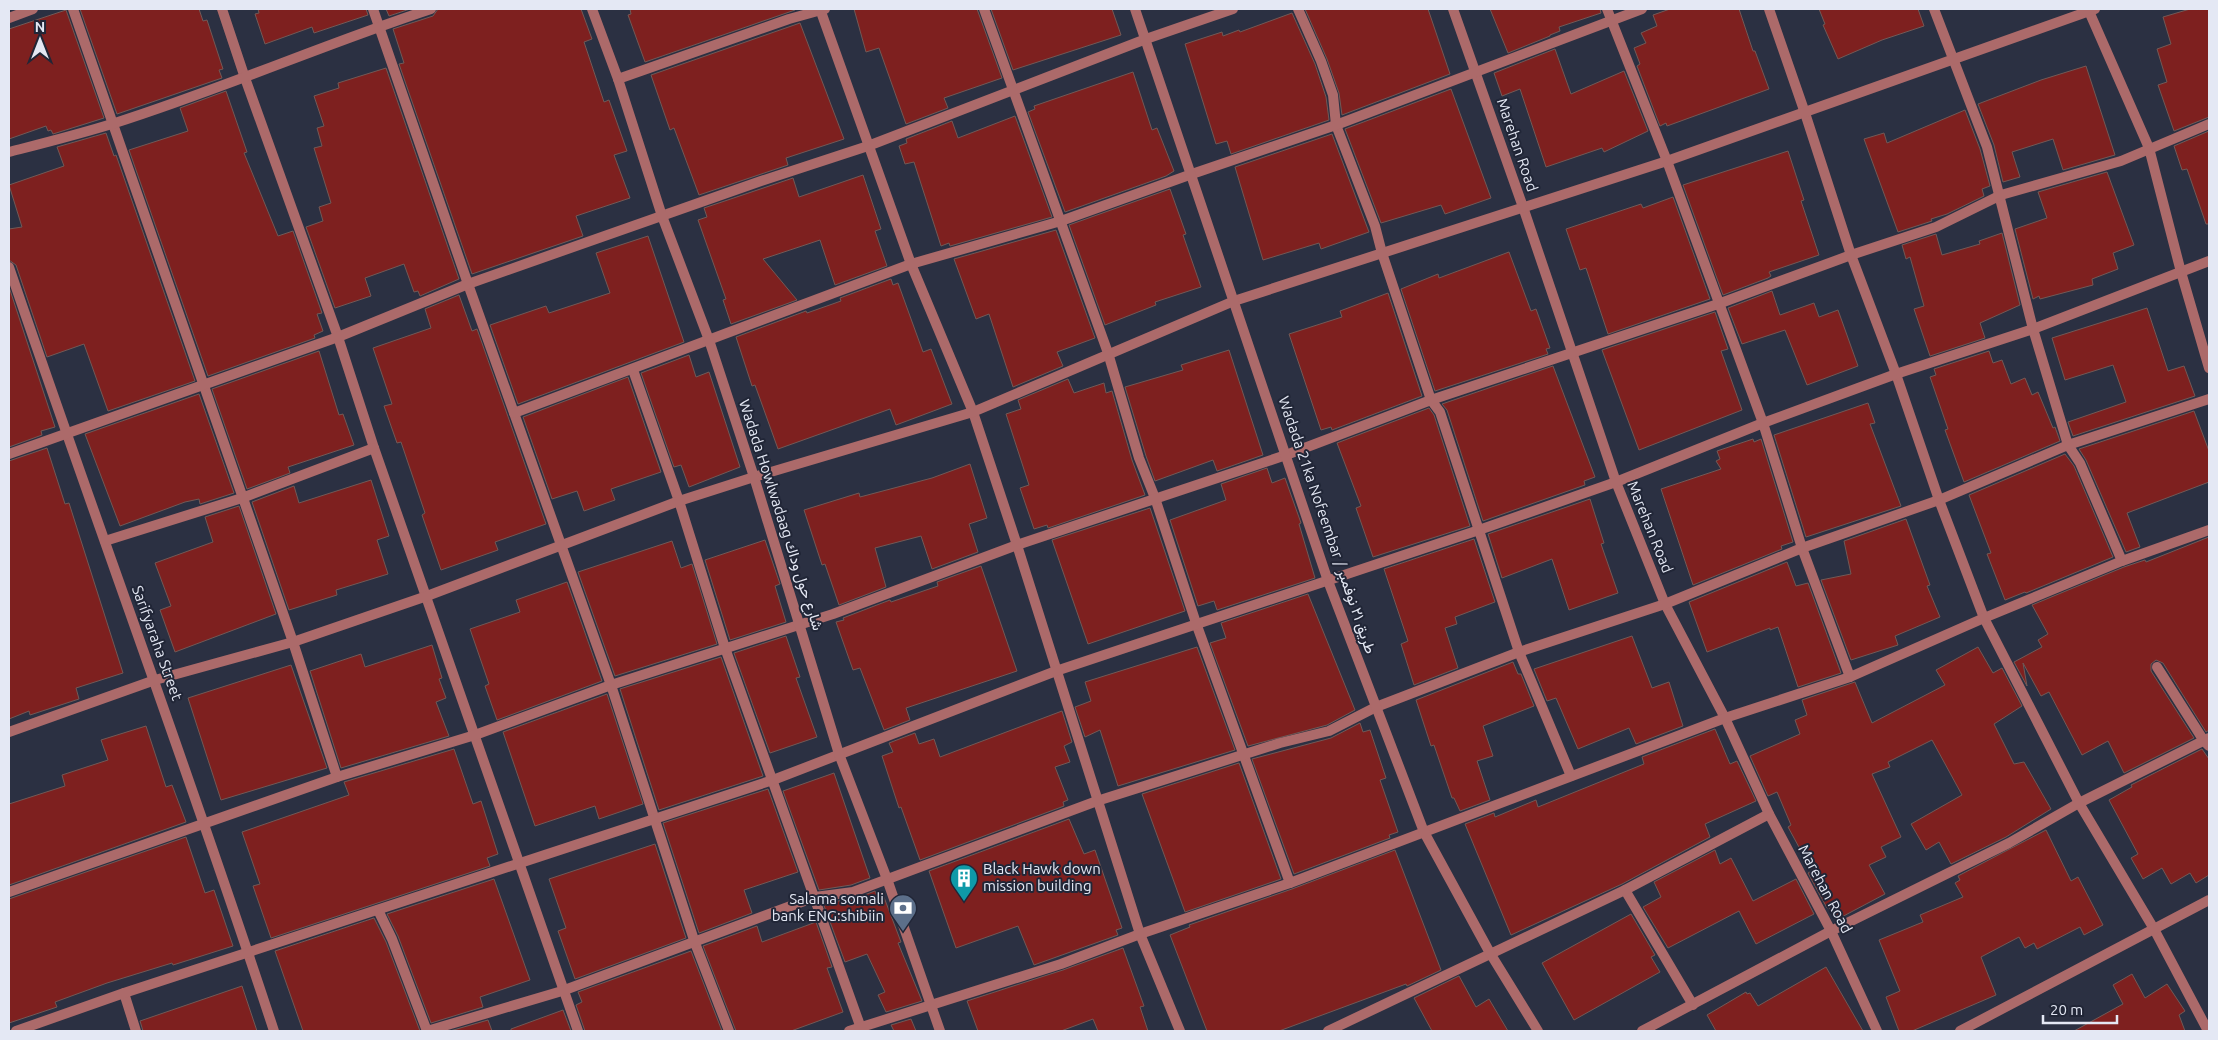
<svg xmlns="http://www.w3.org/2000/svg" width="2218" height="1040" font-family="Ubuntu,Vazirmatn,sans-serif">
<rect width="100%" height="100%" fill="#2b3042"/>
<g fill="#7e201f" stroke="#725956">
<polygon points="80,9 199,9 203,21 207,20 223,69 219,70 222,78 117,114"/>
<polygon points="258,9 366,9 368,15 314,33 312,27 265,44 255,14 259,13"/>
<polygon points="386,9 410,9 389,16"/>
<polygon points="438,9 581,9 592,39 584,42 604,102 609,100 627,151 614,155 630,198 576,216 583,236 472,274 399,64 404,63 393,29 433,16"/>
<polygon points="630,9 795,9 795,10 645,62 628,15 631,14"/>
<polygon points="854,9 977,9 1002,78 944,98 948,108 906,124 879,48 866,52"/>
<polygon points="991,9 1112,9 1121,35 1013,70"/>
<polygon points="1305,9 1428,9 1450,74 1342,115 1339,93 1327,59"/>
<polygon points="1490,9 1600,9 1601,13 1559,27 1560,31 1550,35 1550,36 1508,53"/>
<polygon points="1670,9 1739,9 1753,51 1755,51 1769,89 1667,126 1666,123 1660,126 1637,66 1640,64 1634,48 1646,43 1641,33 1657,26 1653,15"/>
<polygon points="1819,9 1918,9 1924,26 1882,40 1838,59 1823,25 1825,24"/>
<polygon points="2190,9 2209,9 2209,117 2174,131 2158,85 2167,82 2157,49 2171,44 2163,17"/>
<polygon points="66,10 104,118 53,134 51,130 48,131 46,126 9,139 9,29"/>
<polygon points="1292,13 1315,64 1326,97 1329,120 1231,154 1227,141 1216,144 1185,44 1222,32 1223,36 1239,30 1240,32"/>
<polygon points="800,23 844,139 786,158 788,165 699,195 674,128 670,130 651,75"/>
<polygon points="1555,49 1571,94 1624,71 1648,131 1604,152 1602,148 1546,167 1520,89 1502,96 1494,73"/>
<polygon points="2086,66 2115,155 2063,170 2053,139 2012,152 2020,177 2003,182 1994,145 1978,104 2041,80"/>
<polygon points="386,68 459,279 420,296 418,291 414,292 404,264 365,278 371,296 335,308 306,227 323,221 319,207 331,203 314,148 322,146 317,128 324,126 314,96 339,88 338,83"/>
<polygon points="1133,72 1152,130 1157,128 1174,171 1166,176 1065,212 1028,112 1035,109 1034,106"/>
<polygon points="1451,89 1491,198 1445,214 1441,205 1381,223 1345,129"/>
<polygon points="226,91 247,152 244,153 278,236 293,231 322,313 317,314 323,331 314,335 315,338 208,376 129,150 188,131 180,108"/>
<polygon points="1965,110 1980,149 1990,186 1982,189 1984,196 1947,214 1931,219 1932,221 1898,232 1864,139 1884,133 1887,143"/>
<polygon points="1015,116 1052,217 950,246 949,243 941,246 914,162 905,164 899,146 907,143 906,139 952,121 958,138"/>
<polygon points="2209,131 2209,224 2206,224 2187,169 2182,170 2174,146"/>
<polygon points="106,133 114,156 116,155 195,381 108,411 84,344 47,357 16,265 9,260 9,229 22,227 9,185 64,166 57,147"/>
<polygon points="1332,134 1369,232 1321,249 1319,243 1263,260 1235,167"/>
<polygon points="1788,151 1804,200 1801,201 1819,255 1769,272 1771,276 1768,278 1723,295 1683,185"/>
<polygon points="2107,172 2134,245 2113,253 2118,269 2092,279 2093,285 2040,299 2039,296 2033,299 2015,229 2047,218 2038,192"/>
<polygon points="863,175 881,229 875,231 887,266 835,285 820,240 763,259 797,300 731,324 723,300 726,299 698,220 707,217 704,208 793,178 799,197"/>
<polygon points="1170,189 1186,234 1183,235 1201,287 1155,302 1156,305 1105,325 1069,225"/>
<polygon points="1673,197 1710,299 1608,334 1586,268 1580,270 1566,229 1641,204 1643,208"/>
<polygon points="1056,230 1095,338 1057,352 1063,366 1013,387 989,314 976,319 954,259"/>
<polygon points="2002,233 2020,305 1980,323 1985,338 1930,356 1914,309 1924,306 1910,257 1906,259 1902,245 1936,234 1942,255 1980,244 1979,241"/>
<polygon points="648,236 684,342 518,404 490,325 546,306 549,313 610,293 596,253"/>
<polygon points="1509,252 1531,311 1536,309 1550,348 1546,349 1548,354 1435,391 1401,289 1438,274 1439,278"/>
<polygon points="891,279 893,285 898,283 923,352 931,349 952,404 896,425 890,409 778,449 755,385 752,386 736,337 806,311 807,313 841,301 840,298"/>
<polygon points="9,287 55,427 41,431 42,435 9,447"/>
<polygon points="1772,291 1780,315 1814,303 1819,317 1838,310 1858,366 1807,385 1785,330 1742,344 1728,308"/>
<polygon points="1388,293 1422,396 1332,430 1331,427 1321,430 1289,334 1342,317 1340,311"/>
<polygon points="459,295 472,331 477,329 546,524 495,542 498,550 441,570 422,515 425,513 401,442 397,443 384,406 392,404 373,348 431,328 425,309"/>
<polygon points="2147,308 2168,371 2184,366 2195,396 2073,436 2068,422 2126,402 2113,365 2065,380 2052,338"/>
<polygon points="1715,312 1728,349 1721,351 1742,410 1639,450 1602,350"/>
<polygon points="1229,350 1263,455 1217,471 1213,460 1155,481 1146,456 1125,387 1183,370 1181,365"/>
<polygon points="319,351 339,415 343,414 354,445 288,467 290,473 247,489 212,389"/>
<polygon points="1989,351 1993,363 2002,360 2011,384 2025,378 2032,395 2038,392 2053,428 2055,427 2060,441 1964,482 1945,430 1948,429 1930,377 1936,375 1934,369"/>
<polygon points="689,355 696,377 709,372 740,467 689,487 681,465 674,467 641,373"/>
<polygon points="1553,366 1595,477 1584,481 1585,485 1483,521 1447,410 1442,404"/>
<polygon points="628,377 661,472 611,489 615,500 584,511 577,491 552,499 523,417"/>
<polygon points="1068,379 1074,393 1104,383 1106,393 1112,391 1132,460 1145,495 1048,528 1047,525 1034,529 1020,488 1029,485 1006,414 1021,409 1018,400"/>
<polygon points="199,394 234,493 200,504 199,499 185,502 120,526 85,434"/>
<polygon points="1868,403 1875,423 1870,424 1901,506 1806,537 1774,435"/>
<polygon points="1429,408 1434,415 1470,526 1373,557 1356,508 1361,506 1337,443"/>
<polygon points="2194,411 2209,451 2209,482 2127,513 2140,547 2126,552 2086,460 2079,449"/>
<polygon points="1753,439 1754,442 1761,439 1793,542 1781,546 1782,549 1693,585 1661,489 1721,469 1716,461 1720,459 1717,451"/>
<polygon points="47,448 65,504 69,503 123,673 76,688 79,699 30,715 29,711 9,719 9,461"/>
<polygon points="2065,454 2074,466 2113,557 2026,593 2025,592 2005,600 1987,554 1991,553 1969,495"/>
<polygon points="970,464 987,518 969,524 978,552 932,569 921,536 875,548 886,587 839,605 825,564 822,565 804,510 859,493 860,497 932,478"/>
<polygon points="1267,468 1272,483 1285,478 1301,523 1299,524 1315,578 1217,610 1214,601 1198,606 1170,520 1226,500 1221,484"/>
<polygon points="371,480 389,536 377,540 388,574 336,590 337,595 289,610 252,502 294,486 299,503"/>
<polygon points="1590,499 1604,543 1601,544 1618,593 1569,610 1552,559 1502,578 1488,534"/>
<polygon points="239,506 276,614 175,652 160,610 171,606 155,563 213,542 205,517"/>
<polygon points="1150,508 1185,611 1088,644 1052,540"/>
<polygon points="1906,519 1930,585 1927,586 1940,617 1895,636 1898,645 1851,660 1821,580 1851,574 1844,541"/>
<polygon points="2209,537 2209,730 2206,732 2163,663 2156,660 2151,664 2151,671 2194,738 2124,773 2108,741 2082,755 2049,692 2041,696 2023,663 2027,686 2014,662 2042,647 2038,640 2048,634 2032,605 2124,567 2145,560 2146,562"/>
<polygon points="1474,539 1495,602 1455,617 1457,624 1445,628 1458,668 1414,685 1401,644 1408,641 1384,569"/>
<polygon points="765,540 780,584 775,586 786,622 730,640 705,560"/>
<polygon points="672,541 681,568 692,564 717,644 615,676 578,572"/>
<polygon points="1787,562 1796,586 1808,583 1841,673 1798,687 1778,627 1770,630 1770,628 1707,652 1689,602"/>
<polygon points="981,566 1017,671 906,708 910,720 884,730 860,668 853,670 836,622 844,620 843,618 890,600 891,602 938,586 937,582"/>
<polygon points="567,582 602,681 497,720 485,686 489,684 470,629 520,612 516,600"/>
<polygon points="1308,594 1355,710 1327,725 1248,746 1210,643 1226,638 1221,623"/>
<polygon points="786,636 800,677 796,678 817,737 770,753 734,653"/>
<polygon points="1632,636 1652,688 1669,682 1683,726 1636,744 1629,728 1578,749 1556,698 1547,701 1534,669"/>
<polygon points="432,645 442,678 439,679 446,698 436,702 449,736 341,768 310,671 361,654 365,667"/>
<polygon points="1197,647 1235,750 1118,786 1100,730 1085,737 1075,707 1091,701 1085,682"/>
<polygon points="1978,647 1993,673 2002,668 2022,706 1994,724 2014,764 2024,762 2051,809 2006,837 1951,864 1939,842 1926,850 1911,824 1962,795 1932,740 1888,762 1890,767 1872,774 1901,837 1881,847 1886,857 1869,865 1885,894 1836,920 1829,907 1827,908 1808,873 1812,871 1788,827 1791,825 1777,792 1768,796 1750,756 1800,734 1795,720 1807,715 1802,700 1855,682 1872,723 1945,685 1936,670"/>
<polygon points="721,657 763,776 659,810 620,689"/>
<polygon points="1513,662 1518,674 1521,674 1534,706 1483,726 1493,756 1477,761 1490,800 1460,811 1454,798 1452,798 1434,745 1431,746 1416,700"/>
<polygon points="291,665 327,768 221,800 188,698"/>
<polygon points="607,694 643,804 599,819 595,806 535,826 503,732"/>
<polygon points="1062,711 1072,742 1064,746 1070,762 1055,767 1068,800 1063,802 1064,806 920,860 901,807 899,808 882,756 893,752 889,743 915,733 919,744 934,739 940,757"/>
<polygon points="1360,723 1363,732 1370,730 1386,778 1380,780 1398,832 1389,835 1390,838 1294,874 1252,759 1331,738"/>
<polygon points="146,726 166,787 172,785 186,822 9,885 9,804 65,786 62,775 108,760 101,740"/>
<polygon points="1715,729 1730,764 1737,761 1756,801 1705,824 1710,837 1622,884 1511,935 1465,824 1494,813 1495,817 1536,800 1538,807 1644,764 1642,757"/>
<polygon points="454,749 473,804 481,801 498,854 487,858 490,866 271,938 253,886 260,884 242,832 349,795 344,782"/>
<polygon points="2202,749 2209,759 2209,875 2196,883 2190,873 2171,884 2162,868 2143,879 2131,858 2138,854 2109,800 2132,787 2131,785"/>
<polygon points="1239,763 1281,879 1185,912 1142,794"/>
<polygon points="834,773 870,878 851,885 819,890 783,791"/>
<polygon points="768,789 798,872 744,890 752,913 699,933 663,823"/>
<polygon points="1069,819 1084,854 1095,850 1122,928 1116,930 1118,935 1034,965 1018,926 956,948 929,871"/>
<polygon points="2046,830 2071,881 2078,877 2103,925 2084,935 2080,927 2037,949 2034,943 2025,948 2019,937 1981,957 1996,995 1912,1031 1899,1031 1886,997 1900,991 1879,940 1923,922 1920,915 1963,897 1955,883 1960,880 1958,876"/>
<polygon points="186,837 205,893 214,890 233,946 173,965 172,963 107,983 55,1002 57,1007 9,1023 9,899"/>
<polygon points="655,844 686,938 575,979 558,931 566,928 549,879"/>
<polygon points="1395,850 1441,970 1407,986 1406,984 1279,1031 1207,1031 1170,935 1190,927 1189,925 1292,889"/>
<polygon points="1715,850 1720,864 1731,858 1753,901 1796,879 1814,914 1756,944 1739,911 1668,948 1643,907 1661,897 1654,882"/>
<polygon points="494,879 530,980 480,997 483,1007 431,1023 398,936 387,914"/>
<polygon points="875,891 876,894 882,892 901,942 898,943 922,1001 886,1012 878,995 885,992 867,954 845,962 823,903 854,899"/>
<polygon points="1631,914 1655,955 1651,957 1660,972 1574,1020 1542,963"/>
<polygon points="374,918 386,942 420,1031 303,1031 275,951"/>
<polygon points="816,922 832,967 827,968 843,1012 791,1031 736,1031 703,946 757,926 762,942"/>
<polygon points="1123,948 1144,1006 1140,1007 1148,1031 1098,1031 1093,1019 1061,1031 978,1031 967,1001 1063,970"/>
<polygon points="691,951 722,1031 585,1031 576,1005 582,1002 578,992"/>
<polygon points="1826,967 1863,1031 1716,1031 1707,1015 1746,992 1747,994 1750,993 1758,1006"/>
<polygon points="2132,974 2145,998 2167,984 2185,1011 2179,1015 2185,1031 2074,1031 2123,1004 2113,985"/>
<polygon points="1459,976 1476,1007 1489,999 1508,1031 1432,1031 1414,998"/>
<polygon points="242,986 257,1031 143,1031 140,1021"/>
<polygon points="563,1010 571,1031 511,1031 511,1029"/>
<polygon points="911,1019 916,1031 894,1031 891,1025"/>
<polygon points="488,1020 492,1031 450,1031"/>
</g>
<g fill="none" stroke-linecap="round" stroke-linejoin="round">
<g stroke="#ac6a6a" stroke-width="10">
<polyline points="73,9 293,642 337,777"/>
<polyline points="222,9 245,78 338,337 374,448 578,1031"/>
<polyline points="373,9 468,284 611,685 695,943 729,1031"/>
<polyline points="820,9 911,264 973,412 1017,545 1140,934 1180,1031"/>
<polyline points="984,9 1108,353 1139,458 1155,498 1196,623 1290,883"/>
<polyline points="1298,9 1321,61 1333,95 1336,125 1375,226 1382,253 1431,400 1440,412 1519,652 1571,776"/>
<polyline points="1453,9 1523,207 1616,482 1665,604 1725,718 1769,814 1831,931 1877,1031"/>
<polyline points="1607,9 1667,161 1763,423 1802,548 1850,677"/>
<polyline points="1769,9 1805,113 1851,255 1896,374 1939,500 1984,618 2079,803 2154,929 2208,1031"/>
<polyline points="1934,9 1987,147 2033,329 2068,445 2080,463 2122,561"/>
<polyline points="2088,9 2149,148 2181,272 2209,368"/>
<polyline points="9,18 33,9"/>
<polyline points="618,79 789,19 825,9"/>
<path d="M9 152C44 143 80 134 115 123 222 89 325 44 431 9"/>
<path d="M9 267C96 522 190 775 274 1031"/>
<polyline points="633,370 679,501 725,648 862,1031"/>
<polyline points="514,413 911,264 1061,221 1192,174 1336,125 1642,9"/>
<polyline points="9,454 338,337 468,284 761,181 868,146 1146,39 1233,9"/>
<polyline points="105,541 242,498 374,448"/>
<polyline points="2157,667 2204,741 2209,746"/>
<polyline points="9,732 155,680 293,642 427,596 679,501 754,477 973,412 1234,301 1667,161 2095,9"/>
<polyline points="1625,890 1693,1005"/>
<polyline points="9,892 337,777 475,735 611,685 833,614 1017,545 1286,455 1431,400 1718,304 1851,255 1936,227 2001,195 2121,161 2209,124"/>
<polyline points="378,910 392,939 427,1031"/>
<polyline points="124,993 136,1031"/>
<polyline points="16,1031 124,993 773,780 1056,671 1479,530 1616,482 1763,423 1896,374 2033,329 2209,261"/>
<polyline points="427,1031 562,991 815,897 853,892 1097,801 1280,743 1329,731 1376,707 1519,652 1665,604 1802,548 1939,500 2068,445 2209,399"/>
<polyline points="849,1031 1061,964 1140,934 1290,883 1725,718 1850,677 1984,618 2122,561 2209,530"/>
<polyline points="1328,1031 1625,890 1769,814"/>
<polyline points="1642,1031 1831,931 2009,843 2079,803 2209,738"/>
<polyline points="1960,1031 2209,900"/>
</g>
<g stroke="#ac6a6a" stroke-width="10">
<polyline points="592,9 618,79 662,216 709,340 754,477 839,754 887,879 940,1031"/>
<polyline points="1135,9 1328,581 1424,832 1490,953 1538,1031"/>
</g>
</g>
<defs>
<g id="building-pin" transform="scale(1.4375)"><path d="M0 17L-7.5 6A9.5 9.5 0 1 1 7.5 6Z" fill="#0f9aa8" stroke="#212637"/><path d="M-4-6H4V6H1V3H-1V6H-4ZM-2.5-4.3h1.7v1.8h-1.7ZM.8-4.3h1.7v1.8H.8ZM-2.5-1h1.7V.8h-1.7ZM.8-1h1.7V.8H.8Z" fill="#fff"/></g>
<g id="bank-pin" transform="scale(1.4375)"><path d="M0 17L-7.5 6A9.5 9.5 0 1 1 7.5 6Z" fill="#5c6f8a" stroke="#212637"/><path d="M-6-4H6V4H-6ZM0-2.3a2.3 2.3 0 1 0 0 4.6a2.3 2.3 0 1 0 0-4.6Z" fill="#fff"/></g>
</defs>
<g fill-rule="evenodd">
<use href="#building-pin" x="964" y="878"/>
<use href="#bank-pin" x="903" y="908"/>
</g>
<g text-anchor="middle" stroke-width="4" stroke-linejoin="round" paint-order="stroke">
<g font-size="15" fill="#e4e8f4" stroke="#212637">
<text transform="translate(1517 145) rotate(71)" y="5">Marehan Road</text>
<text transform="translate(781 515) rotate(72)" y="5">Wadada Howlwadaag شارع حول وداك</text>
<text transform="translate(1327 525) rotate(71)" y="5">Wadada 21ka Nofeembar / طريق ٢١ نوفمبر</text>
<text transform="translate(1650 527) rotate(68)" y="5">Marehan Road</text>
<text transform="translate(157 643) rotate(70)" y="5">Sarifyaraha Street</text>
<text transform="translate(1825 889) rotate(62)" y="5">Marehan Road</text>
</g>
<g font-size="15" fill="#e4e8f4" stroke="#212637" text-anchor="start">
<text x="983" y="874">Black Hawk down<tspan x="983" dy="17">mission building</tspan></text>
<text x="884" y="904" text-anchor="end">Salama somali<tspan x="884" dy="17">bank ENG:shibiin</tspan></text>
</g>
</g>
<rect width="2218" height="1040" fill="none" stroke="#e4e8f4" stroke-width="20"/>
<g transform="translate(40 40)" stroke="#212637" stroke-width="4" paint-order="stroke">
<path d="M0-4L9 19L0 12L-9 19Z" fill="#e4e8f4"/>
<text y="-8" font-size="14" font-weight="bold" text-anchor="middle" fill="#e4e8f4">N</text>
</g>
<path d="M2043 1015v8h74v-8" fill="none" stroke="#e4e8f4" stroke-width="2.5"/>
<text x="2050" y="1015" font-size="15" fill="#e4e8f4" stroke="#212637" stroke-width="4" paint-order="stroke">20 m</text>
</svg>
